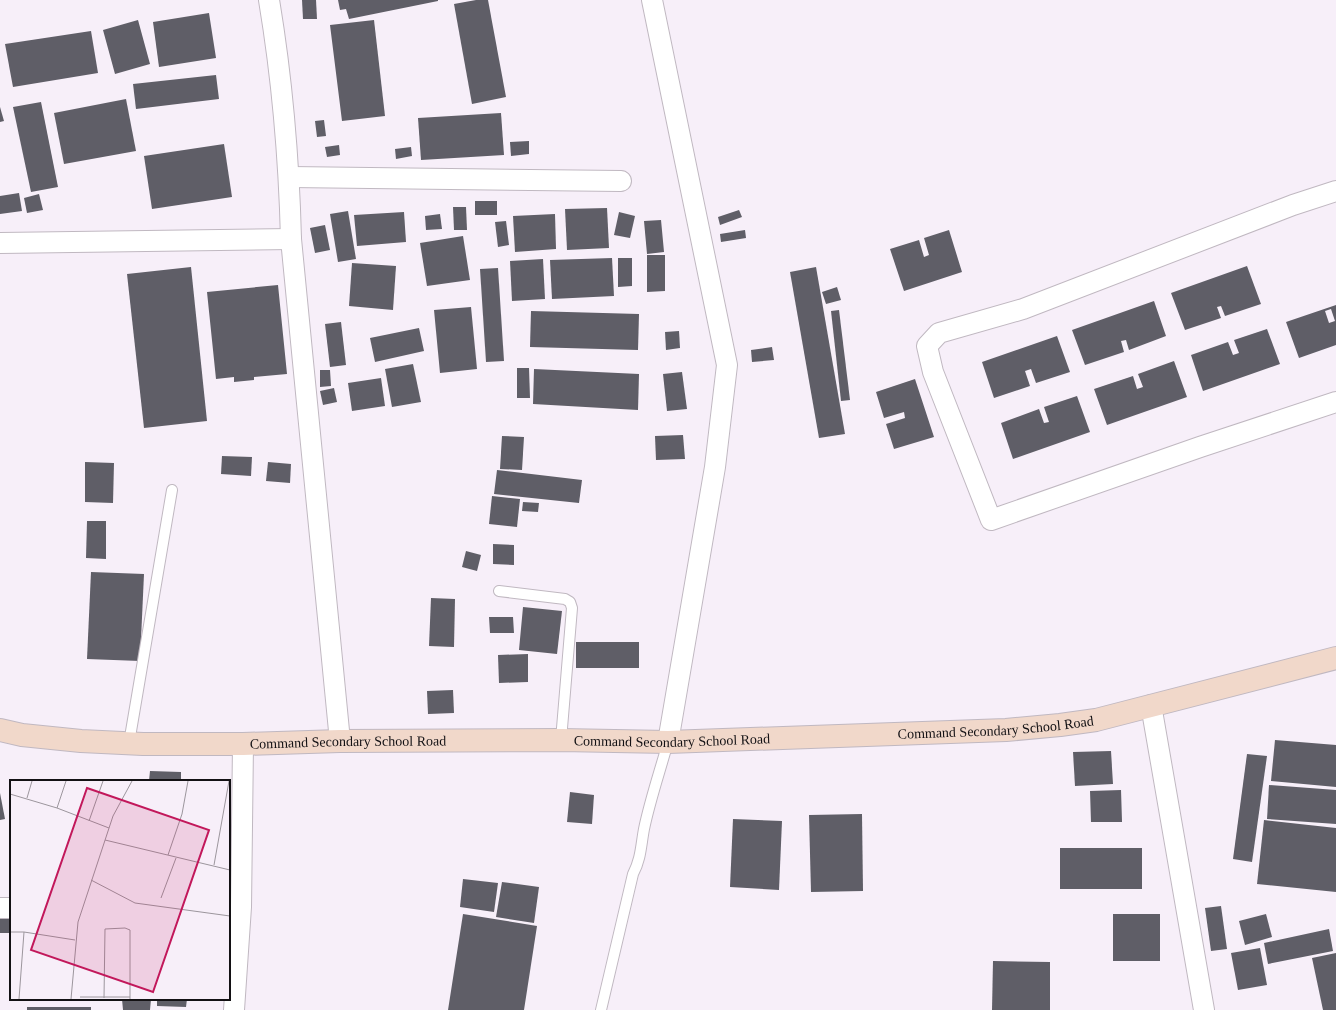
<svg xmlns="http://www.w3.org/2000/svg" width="1336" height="1010" font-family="Georgia,serif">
<rect width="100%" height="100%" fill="#f7eff9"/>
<g fill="#5f5e67" fill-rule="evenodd">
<polygon points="302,0 316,0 317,19 303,19"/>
<polygon points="338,0 438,0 438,1 349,19 346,9 340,10"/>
<polygon points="476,0 488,0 506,97 472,104 454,4"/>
<polygon points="209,13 216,58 159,67 153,22"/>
<polygon points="138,20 150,64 115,74 103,30"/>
<polygon points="374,20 385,116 342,121 330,25"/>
<polygon points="91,31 98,73 13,87 5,44"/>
<polygon points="216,75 219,99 136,109 133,84"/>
<polygon points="126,99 136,151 64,164 54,113"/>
<polygon points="41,102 58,187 31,192 13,107"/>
<polygon points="0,107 4,121 0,122"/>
<polygon points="501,113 504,155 421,160 418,118"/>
<polygon points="324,120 326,136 317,137 315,121"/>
<polygon points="529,141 529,154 511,156 510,142"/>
<polygon points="224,144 232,197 152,209 144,156"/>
<polygon points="339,145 340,155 327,157 325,147"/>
<polygon points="411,147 412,156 396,159 395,149"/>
<polygon points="19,193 22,211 0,214 0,196"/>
<polygon points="39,194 43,210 27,213 24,198"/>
<rect x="475" y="201" width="22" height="14"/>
<polygon points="453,207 466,207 467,230 454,230"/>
<polygon points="607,208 609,248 567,250 565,209"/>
<polygon points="739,210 742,217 720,225 718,217"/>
<polygon points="348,211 356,259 338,262 330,214"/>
<polygon points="404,212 406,242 357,246 354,215"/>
<polygon points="619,212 635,216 630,238 614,235"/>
<polygon points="440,214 442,229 426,230 425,216"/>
<polygon points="555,214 556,249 515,252 513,216"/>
<polygon points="661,220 664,252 647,254 644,221"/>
<polygon points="506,221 509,245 498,247 495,222"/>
<polygon points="325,225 330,250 315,253 310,228"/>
<polygon points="745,230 746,238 721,242 720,234"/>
<polygon points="949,230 962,272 904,291 890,249 919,240 924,257 929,255 924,238"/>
<polygon points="463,236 470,280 427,286 420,243"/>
<polygon points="647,255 665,255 665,291 647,292"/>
<polygon points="612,258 614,296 552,299 550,260"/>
<polygon points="618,258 632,258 632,286 618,287"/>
<polygon points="543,259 545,299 512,301 510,261"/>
<polygon points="352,263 396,266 393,310 349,306"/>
<polygon points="1247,266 1261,304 1225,316 1221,306 1217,307 1221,318 1185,330 1171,293"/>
<polygon points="191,267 207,421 144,428 127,274"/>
<polygon points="816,267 845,434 819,438 790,272"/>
<polygon points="498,268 504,361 486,362 480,269"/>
<polygon points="278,285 287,374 254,377 254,380 234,382 234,377 216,379 207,292"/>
<polygon points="837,287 841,300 826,304 822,292"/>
<polygon points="1154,301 1166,336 1129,350 1126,340 1121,341 1124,352 1085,365 1072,330"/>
<path d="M1336 305V345L1299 358 1286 322ZM1331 309 1335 321 1329 323 1325 311Z"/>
<polygon points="471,307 477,369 440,373 434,310"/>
<polygon points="839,310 850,400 841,401 831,311"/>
<polygon points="531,311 639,314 638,350 530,347"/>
<polygon points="341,322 346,365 330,367 325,324"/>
<polygon points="419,328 424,351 375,362 370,338"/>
<polygon points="1267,329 1280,364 1203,391 1191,355 1228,342 1233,355 1239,353 1234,340"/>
<polygon points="679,331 680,348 666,350 665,332"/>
<polygon points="1057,336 1070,372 1036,383 1031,369 1025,371 1030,386 994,398 982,362"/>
<polygon points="772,347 774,360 752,362 751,350"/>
<polygon points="1174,361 1187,397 1107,425 1094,389 1133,376 1137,389 1143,387 1138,374"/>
<polygon points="413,364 421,402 392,407 385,369"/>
<polygon points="517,368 529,368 530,398 517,398"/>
<polygon points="534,369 639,374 638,410 533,404"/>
<polygon points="320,370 330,370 331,386 320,387"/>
<polygon points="682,372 687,409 667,411 663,374"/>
<polygon points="381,378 385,406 352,411 348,383"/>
<polygon points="915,379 934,437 894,449 886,424 905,418 904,412 884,418 876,392"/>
<polygon points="334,388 337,402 323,405 320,391"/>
<polygon points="1077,396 1090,432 1013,459 1001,423 1039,409 1044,423 1049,422 1044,407"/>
<polygon points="683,435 685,459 656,460 655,436"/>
<polygon points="502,436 524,437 522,470 500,469"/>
<polygon points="222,456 252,457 251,476 221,474"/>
<polygon points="85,462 114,463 113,503 85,502"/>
<polygon points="268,462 291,464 290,483 266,481"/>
<polygon points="497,470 582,480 579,503 494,494"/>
<polygon points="492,496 520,499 517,527 489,524"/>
<polygon points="523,502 539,503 538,512 522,511"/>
<polygon points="87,521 106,521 106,559 86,558"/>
<polygon points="493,544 514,545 514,565 493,564"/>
<polygon points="466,551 481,555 477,571 462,567"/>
<polygon points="91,572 144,574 140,661 87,659"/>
<polygon points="431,598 455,599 454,647 429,646"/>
<polygon points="523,607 562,611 557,654 519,650"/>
<polygon points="489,617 513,617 514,633 490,633"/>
<rect x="576" y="642" width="63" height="26"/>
<polygon points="528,654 528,682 499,683 498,655"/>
<polygon points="453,690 454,713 428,714 427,691"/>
<polygon points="1275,740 1336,745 1336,787 1271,781"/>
<polygon points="1111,751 1113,784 1075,786 1073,752"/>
<polygon points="1247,754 1267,756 1252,862 1233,859"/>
<polygon points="150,771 181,772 181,781 149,781"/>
<polygon points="1269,785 1336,790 1336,824 1267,819"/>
<polygon points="1121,790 1122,822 1091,822 1090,791"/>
<polygon points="570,792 594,795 592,824 567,822"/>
<polygon points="0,793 5,819 0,820"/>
<polygon points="862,814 863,891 811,892 809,815"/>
<polygon points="733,819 782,821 779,890 730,887"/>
<polygon points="1264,820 1336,828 1336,892 1257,884"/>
<rect x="1060" y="848" width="82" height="41"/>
<polygon points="463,879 498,883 494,912 460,907"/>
<polygon points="502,882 539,887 534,923 496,917"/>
<polygon points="1221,906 1227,949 1211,951 1205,908"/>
<rect x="0" y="914" width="11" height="19"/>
<polygon points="463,914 537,926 524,1010 448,1010"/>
<rect x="1113" y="914" width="47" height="47"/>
<polygon points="1266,914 1272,937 1245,945 1239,921"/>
<polygon points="1329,929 1333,951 1268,964 1264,943"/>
<polygon points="1260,948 1267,985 1238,990 1231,953"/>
<polygon points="1336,953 1336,1010 1323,1010 1312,958"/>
<polygon points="993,961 1050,962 1050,1010 992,1010"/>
<polygon points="87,999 100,999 100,1000 87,1001"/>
<polygon points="122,999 151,999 150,1010 123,1010"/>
<polygon points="157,999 187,999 186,1007 157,1006"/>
<rect x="27" y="1007" width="64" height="3"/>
</g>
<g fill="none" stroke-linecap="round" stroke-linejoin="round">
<g stroke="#c0b8c1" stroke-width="12">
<g id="service">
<polyline points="499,591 565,599 570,602 572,608 561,740"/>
<polyline points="129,743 172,490"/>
<path d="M601 1010 633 874C641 859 641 845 644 829 650 800 660 771 668 742"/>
</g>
</g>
<g stroke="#c0b8c1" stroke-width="22">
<g id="minor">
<path d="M269 0C282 78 289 160 291 239L340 741"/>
<polyline points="652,0 727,365 715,467 668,742"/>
<polyline points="290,177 621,181"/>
<polyline points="1336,191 1293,205 1023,309 939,333 927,346 933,372 991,520 1200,447 1336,402"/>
<polyline points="0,243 291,239"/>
<polyline points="1151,705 1204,1010"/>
<polyline points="0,908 11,908"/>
<polyline points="234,1010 241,907 243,744"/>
</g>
</g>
<g stroke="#c0b8c1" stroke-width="24">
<g id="secondary">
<path id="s1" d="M0 730 22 735 81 741 143 744H243L340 741 561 740 668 742 1006 730 1060 725 1096 720 1336 658"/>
</g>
</g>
<use href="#service" stroke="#fff" stroke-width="10"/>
<use href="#minor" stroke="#fff" stroke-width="20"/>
<use href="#secondary" stroke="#f1d8ca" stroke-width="22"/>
</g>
<g text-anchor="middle" stroke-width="4" stroke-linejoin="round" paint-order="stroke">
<g font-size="14" fill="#131114" stroke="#f7eff9">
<text dy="5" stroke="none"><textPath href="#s1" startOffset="997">Command Secondary School Road</textPath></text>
<text dy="5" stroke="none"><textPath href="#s1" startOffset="673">Command Secondary School Road</textPath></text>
<text dy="5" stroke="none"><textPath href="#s1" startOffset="349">Command Secondary School Road</textPath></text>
</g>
</g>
<g transform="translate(10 780)">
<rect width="220" height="220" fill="#f7eff9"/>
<path fill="none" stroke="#9c969d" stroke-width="1" d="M0 14 47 28 99 48M17 18 22 1M47 28 56 1M79 41 93 1M95 60 220 90M158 75 172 34 178 1M204 85 219 1M81 100 125 123 220 136M151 118 166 78M0 152H14L65 160M70 217H120M94 218 95 149 115 148 120 150V219M9 219 14 152M61 219 68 142 103 36 122 1"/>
<path fill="#c2185b" fill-opacity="0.15" stroke="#c2185b" stroke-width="2" d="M77 8 199 50 143 212 21 170Z"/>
<rect width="220" height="220" fill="none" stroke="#131114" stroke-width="2"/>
</g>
</svg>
